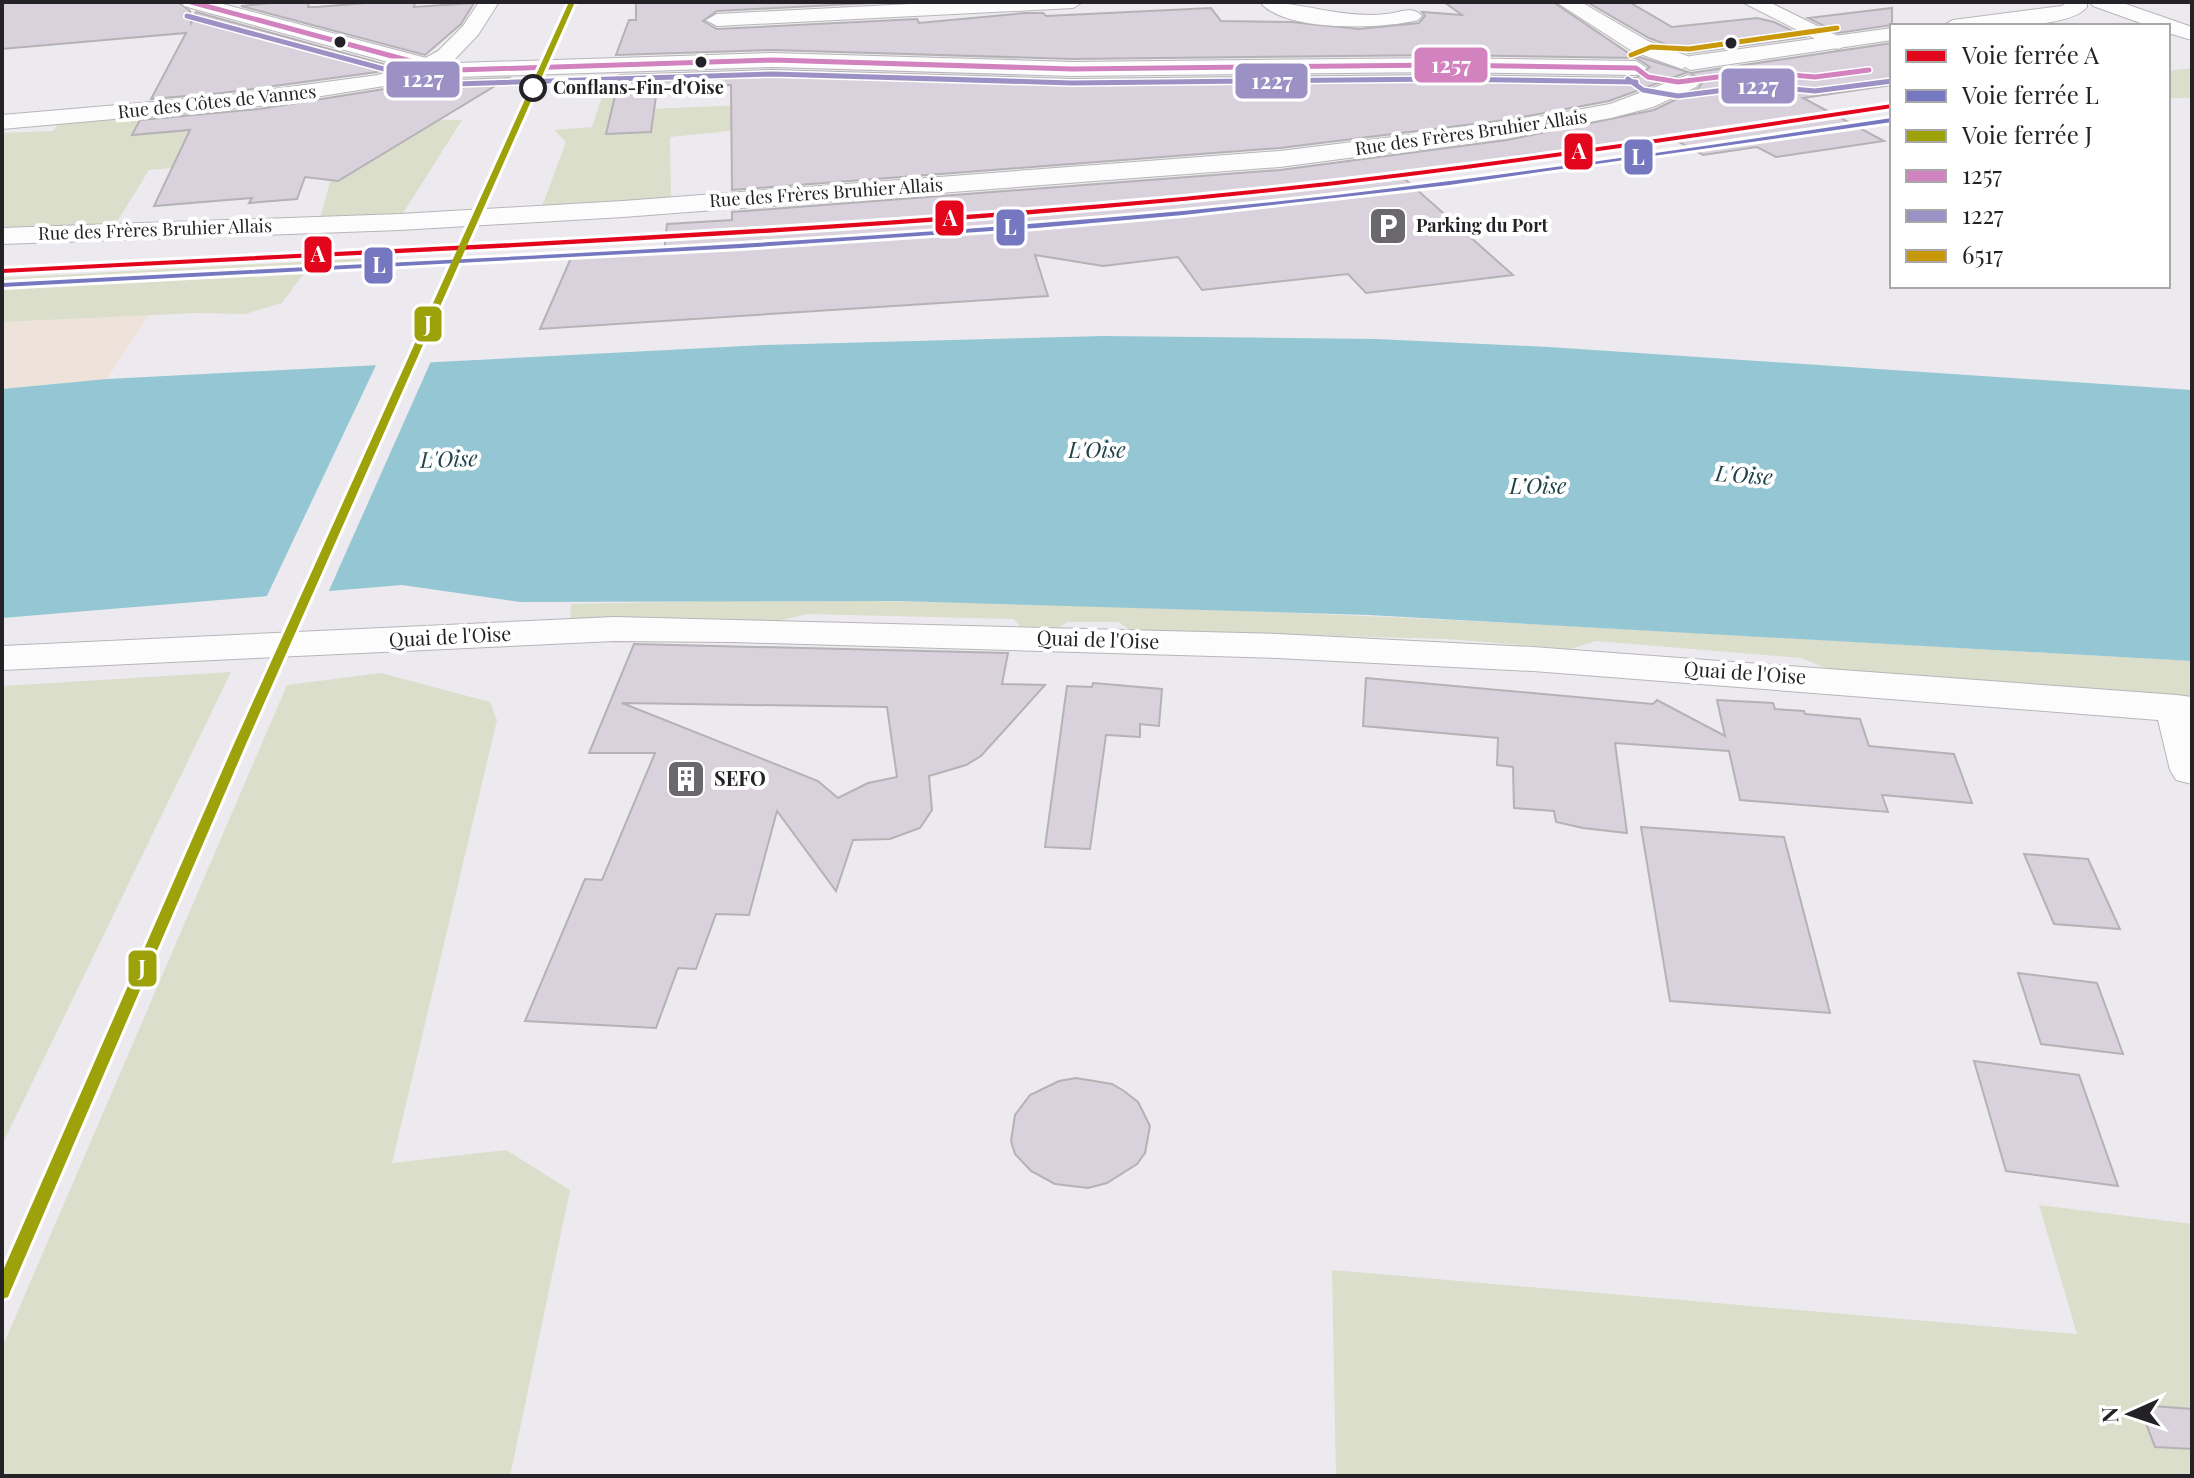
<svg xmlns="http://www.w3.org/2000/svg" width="2194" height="1478" font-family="'Playfair Display',serif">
<rect width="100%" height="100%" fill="#edeaef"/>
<polygon fill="#ede3db" points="149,315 107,379 2,389 2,322"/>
<g fill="#dadeca">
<polygon points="2192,68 2192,98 2168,98 2168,71"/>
<polygon points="654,75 650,109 744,105 800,124 670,137 671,201 538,217 566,142 554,130 592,127 608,78"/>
<polygon points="203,111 200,116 462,120 400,218 320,219 338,153 149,170 115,225 2,229 2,133 53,131 60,122"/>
<polygon points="374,258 366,270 304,273 282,303 245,314 196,313 2,322 2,278"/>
<path d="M769 600C1243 602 1718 635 2192 661V696L1826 668 1801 658 1596 641 1571 649 1447 639 1129 630 1119 622H1068L1058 628 1020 626 1013 619 808 614 777 621 570 620 571 604Z"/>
<polygon points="231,672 2,1145 2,686"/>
<polygon points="381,673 490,702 497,720 392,1163 506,1150 570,1190 510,1476 2,1476 2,1348 287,685"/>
<polygon points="2039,1205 2192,1224 2192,1476 1336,1476 1332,1270 2077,1334"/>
</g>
<polygon fill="#94c7d3" points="1103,336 1376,339 1549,347 2192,390 2192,661 1369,615 897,601 520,602 402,585 2,618 2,389 107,379 765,345"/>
<polygon fill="#edeaef" points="432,359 327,595 265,600 378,361"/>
<g fill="#d9d1dc" stroke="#b5b2b6" stroke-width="2" fill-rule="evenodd">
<polygon points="2,2 178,2 190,11 191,23 196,12 394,67 377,72 222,93 151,99 186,33 2,49"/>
<polygon points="281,2 309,2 308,7 317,7 377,2 415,2 414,7 474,3 461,24 425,55 241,6"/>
<polygon points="636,2 891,2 717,11 703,21 717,29 917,19 919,23 1025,13 1043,13 1046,16 1211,8 1221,21 1291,22 1359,29 1419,23 1425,16 1422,12 1462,15 1444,2 1553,2 1630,54 1688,72 1609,101 1506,120 1280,148 732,190 731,85 657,89 651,132 606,134 620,75 773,70 1072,79 1441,75 1636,78 1650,67 1636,58 1441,55 1072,59 773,50 616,55 629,20 636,20"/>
<polygon points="1587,2 1629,2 1672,27 1757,18 1774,22 1805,37 1689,53 1649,38"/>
<polygon points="1892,8 1892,25 1838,33 1808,18"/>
<polygon points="1892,43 1892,85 1803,98 1884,141 1776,157 1757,147 1703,155 1666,135 1398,173 1513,275 1366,293 1348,274 1202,290 1178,257 1103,266 1035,255 1048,296 540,329 571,258 664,253 667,224 732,220 732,212 1280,170 1507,140 1654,110 1698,89 1703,81 1690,73"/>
<polygon points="428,75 457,80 508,78 338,181 305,177 297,199 249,203 252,198 154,206 190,130 132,135 140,120 259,109 403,86"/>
<path d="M634 644 1008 653 1002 684 1045 685 981 756 966 765 929 776 932 810 920 828 890 839 853 840 836 891 777 811 749 915 716 914 696 969 678 968 656 1028 525 1021 585 879 602 880 655 753H589ZM622 703 887 707 897 777 868 783 838 798 818 781Z"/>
<polygon points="1366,678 1653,704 1657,700 1725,736 1717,700 1773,703 1775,709 1804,711 1805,714 1860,719 1869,746 1954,754 1972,803 1882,795 1888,812 1740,800 1729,751 1615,743 1627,833 1583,828 1556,822 1554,811 1514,808 1513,767 1497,765 1498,738 1363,726"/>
<polygon points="1093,683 1162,689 1159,726 1140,724 1140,737 1106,735 1090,849 1045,847 1067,686 1092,687"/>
<polygon points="1641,827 1784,837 1830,1013 1670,1001"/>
<polygon points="2024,854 2088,859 2120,929 2054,924"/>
<polygon points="2018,973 2097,983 2123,1054 2041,1044"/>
<polygon points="1974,1061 2079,1075 2118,1186 2006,1171"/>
<polygon points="1076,1078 1112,1084 1124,1091 1138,1102 1150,1126 1145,1153 1137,1164 1107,1183 1088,1188 1055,1184 1031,1171 1015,1154 1011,1141 1015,1115 1030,1095 1059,1081"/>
<polygon points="2139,1405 2192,1409 2192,1449 2155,1447"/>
</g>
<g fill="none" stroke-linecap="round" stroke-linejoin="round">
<g stroke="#b7b5b9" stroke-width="2">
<g id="street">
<polygon points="479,2 499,2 478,35 454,60 403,83 259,106 2,129 2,115 222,96 378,75 418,62 438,51 463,26"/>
<polygon points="949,2 1083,2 1073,8 717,26 706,20 717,14"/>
<path d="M1260 2C1303 2 1342 19 1386 14 1399 13 1412 5 1422 16L1418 20C1383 29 1285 33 1260 2Z"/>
<polygon points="1556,2 1581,2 1648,41 1690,57 1693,62 1682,69 1632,51"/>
<polygon points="1742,2 1769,2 1850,42 1839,49 1831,47"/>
<polygon points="1688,75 1700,82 1696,87 1653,107 1611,118 1506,137 1280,167 623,217 400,230 2,244 2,228 400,214 623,201 1280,151 1506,123 1610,104"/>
<polygon points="614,617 1277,634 1533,647 2177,695 2192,697 2192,784 2176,780 2170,770 2158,720 1533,671 1277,658 734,642 614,641 2,670 2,646"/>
</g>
</g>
<g stroke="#b7b5b9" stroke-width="2">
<g id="secondary">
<polygon points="181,2 215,2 430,59 457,63 773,53 1072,62 1441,58 1636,61 1647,68 1636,75 1441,72 1072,76 773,67 457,77 421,71 184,6"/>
<path d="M2067 2H2087V7C2068 31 1973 26 1942 26L1953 20 2062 6Z"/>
<polygon points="2090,2 2120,2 2192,27 2192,40 2168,33 2168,26 2149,26 2093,6"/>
<polygon points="1892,28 1892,40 1690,70 1679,63 1690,56"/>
</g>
</g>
<use href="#street" fill="#fcfcfd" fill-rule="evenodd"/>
<use href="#secondary" fill="#fcfcfd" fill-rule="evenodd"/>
<g stroke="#fff" stroke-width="8">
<polyline id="bus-1" points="191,2 429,66 457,70 773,60 1072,69 1441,65 1636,68 1648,77 1678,82 1757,72 1815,77 1869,70"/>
</g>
<g stroke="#fff" stroke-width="8">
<g id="bus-2">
<polyline points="187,16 425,80 456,84 773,74 1072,83 1441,79 1636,82"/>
<polyline points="1628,79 1643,90 1678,96 1757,86 1815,91 1892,81"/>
</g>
</g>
<g stroke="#fff" stroke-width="8">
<polyline id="bus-3" points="1631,55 1651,47 1689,49 1837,28"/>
</g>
<use href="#bus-1" stroke="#d282be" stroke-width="5"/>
<use href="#bus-2" stroke="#9c91c5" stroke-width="5"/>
<use href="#bus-3" stroke="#c8970a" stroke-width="5"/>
<g stroke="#fff" stroke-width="6">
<path id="rail-1" d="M1892 104V108C1656 143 1420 179 1183 201 790 238 396 252 2 273V269C396 248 790 233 1183 197 1420 175 1656 139 1892 104Z"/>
</g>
<g stroke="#fff" stroke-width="6">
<path id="rail-2" d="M1892 118V122L1449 185 1183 215 1036 228 741 248 2 287 3 283C396 261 791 247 1183 211 1420 189 1656 153 1892 118Z"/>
</g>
<g stroke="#fff" stroke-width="6">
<polygon id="rail-3" points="569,2 575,2 246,744 10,1292 8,1297 2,1299 2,1273 234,744"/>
</g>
<use href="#rail-1" fill="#e3051c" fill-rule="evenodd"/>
<use href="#rail-2" fill="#7577c0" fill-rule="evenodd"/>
<use href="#rail-3" fill="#9ea20a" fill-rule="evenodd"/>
</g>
<defs>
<g id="parking-square" transform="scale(2)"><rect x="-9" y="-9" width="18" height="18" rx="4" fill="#6a686c" stroke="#fff"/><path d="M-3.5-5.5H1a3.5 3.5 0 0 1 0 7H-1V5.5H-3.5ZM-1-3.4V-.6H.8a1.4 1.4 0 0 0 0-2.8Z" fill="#fff"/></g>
<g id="building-square" transform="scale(2)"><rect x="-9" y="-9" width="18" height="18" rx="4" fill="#6a686c" stroke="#fff"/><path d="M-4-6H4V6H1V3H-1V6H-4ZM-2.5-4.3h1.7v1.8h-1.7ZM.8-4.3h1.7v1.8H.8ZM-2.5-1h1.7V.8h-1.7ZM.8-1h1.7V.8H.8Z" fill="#fff"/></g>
</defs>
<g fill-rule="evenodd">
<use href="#parking-square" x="1388" y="226"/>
<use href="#building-square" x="686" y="779"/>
</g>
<g fill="#242226" stroke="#fff" stroke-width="3">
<circle cx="340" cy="42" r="7"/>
<circle cx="1731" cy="43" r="7"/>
<circle cx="701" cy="62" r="7"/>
</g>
<circle fill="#fff" stroke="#242226" stroke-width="4" cx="533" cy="88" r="12"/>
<g text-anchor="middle" stroke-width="8" stroke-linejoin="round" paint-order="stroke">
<g font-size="18" font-weight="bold" fill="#242226" stroke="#fff" text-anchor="start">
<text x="553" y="94">Conflans-Fin-d'Oise</text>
</g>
<g font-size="18" fill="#242226" stroke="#fff">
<text transform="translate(217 102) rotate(-6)" y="6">Rue des Côtes de Vannes</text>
<text transform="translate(1471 133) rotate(-8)" y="6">Rue des Frères Bruhier Allais</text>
<text transform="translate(826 193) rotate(-4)" y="6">Rue des Frères Bruhier Allais</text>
<text transform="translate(155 230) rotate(-2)" y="6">Rue des Frères Bruhier Allais</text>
</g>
<g font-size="18" font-weight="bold" fill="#242226" stroke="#fff" text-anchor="start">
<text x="1416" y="232">Parking du Port</text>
</g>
<g font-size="20" fill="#242226" stroke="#fff">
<text transform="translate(450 637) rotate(-3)" y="7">Quai de l'Oise</text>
<text transform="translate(1098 640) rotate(2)" y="7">Quai de l'Oise</text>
<text transform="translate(1745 673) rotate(4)" y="7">Quai de l'Oise</text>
</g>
<g font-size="20" font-weight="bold" fill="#242226" stroke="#fff" text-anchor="start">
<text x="714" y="786">SEFO</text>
</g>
<g font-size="22" font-style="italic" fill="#1f4249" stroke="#fff">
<text x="1097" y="458">L'Oise</text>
<text transform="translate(449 459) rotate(-2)" y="8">L'Oise</text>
<text transform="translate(1744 475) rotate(4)" y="8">L'Oise</text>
<text x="1538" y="494">L’Oise</text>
</g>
</g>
<g stroke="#fff" stroke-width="3">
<rect x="1413" y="46" width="76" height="38" rx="8" fill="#d282be"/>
<rect x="385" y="60" width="76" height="39" rx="8" fill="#9c91c5"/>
<rect x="1234" y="62" width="75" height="38" rx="8" fill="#9c91c5"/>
<rect x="1720" y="67" width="76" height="38" rx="8" fill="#9c91c5"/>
<rect x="1563" y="132" width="31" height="39" rx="8" fill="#e3051c"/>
<rect x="1623" y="138" width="31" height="38" rx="8" fill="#7577c0"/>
<rect x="934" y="199" width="31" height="38" rx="8" fill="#e3051c"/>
<rect x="995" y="208" width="31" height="39" rx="8" fill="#7577c0"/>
<rect x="303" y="235" width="30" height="39" rx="8" fill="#e3051c"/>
<rect x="363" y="246" width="31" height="39" rx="8" fill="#7577c0"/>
<rect x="413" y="305" width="30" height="38" rx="8" fill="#9ea20a"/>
<rect x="127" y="949" width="31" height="39" rx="8" fill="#9ea20a"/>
</g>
<g font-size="22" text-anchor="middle" font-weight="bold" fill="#fff">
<text x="1451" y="73">1257</text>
<text x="423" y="87">1227</text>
<text x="1272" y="89">1227</text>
<text x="1758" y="94">1227</text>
<text x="1579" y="159">A</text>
<text x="1638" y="165">L</text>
<text x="950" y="226">A</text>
<text x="1010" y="235">L</text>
<text x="318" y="262">A</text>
<text x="379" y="273">L</text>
<text x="428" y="332">J</text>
<text x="142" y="976">J</text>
</g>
<rect width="2194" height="1478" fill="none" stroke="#242226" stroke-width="8"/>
<rect x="1890" y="24" width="280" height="264" fill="#ffffff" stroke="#a7a7a8" stroke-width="2"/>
<rect x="1906" y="50" width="40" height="12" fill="#e3051c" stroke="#a7a7a8" stroke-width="2"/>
<text x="1962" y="64" font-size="24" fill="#242226">Voie ferrée A</text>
<rect x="1906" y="90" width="40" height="12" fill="#7577c0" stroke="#a7a7a8" stroke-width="2"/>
<text x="1962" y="104" font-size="24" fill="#242226">Voie ferrée L</text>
<rect x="1906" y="130" width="40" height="12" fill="#9ea20a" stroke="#a7a7a8" stroke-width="2"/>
<text x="1962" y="144" font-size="24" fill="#242226">Voie ferrée J</text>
<rect x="1906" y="170" width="40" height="12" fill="#d282be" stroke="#a7a7a8" stroke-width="2"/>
<text x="1962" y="184" font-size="24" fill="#242226">1257</text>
<rect x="1906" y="210" width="40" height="12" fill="#9c91c5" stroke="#a7a7a8" stroke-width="2"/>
<text x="1962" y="224" font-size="24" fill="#242226">1227</text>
<rect x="1906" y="250" width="40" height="12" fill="#c8970a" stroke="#a7a7a8" stroke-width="2"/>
<text x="1962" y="264" font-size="24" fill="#242226">6517</text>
<g transform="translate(2130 1414) rotate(267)" stroke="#ffffff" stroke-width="6" paint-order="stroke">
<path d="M0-6L14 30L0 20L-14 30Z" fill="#242226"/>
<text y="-12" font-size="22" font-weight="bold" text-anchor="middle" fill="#242226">N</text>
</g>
</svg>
